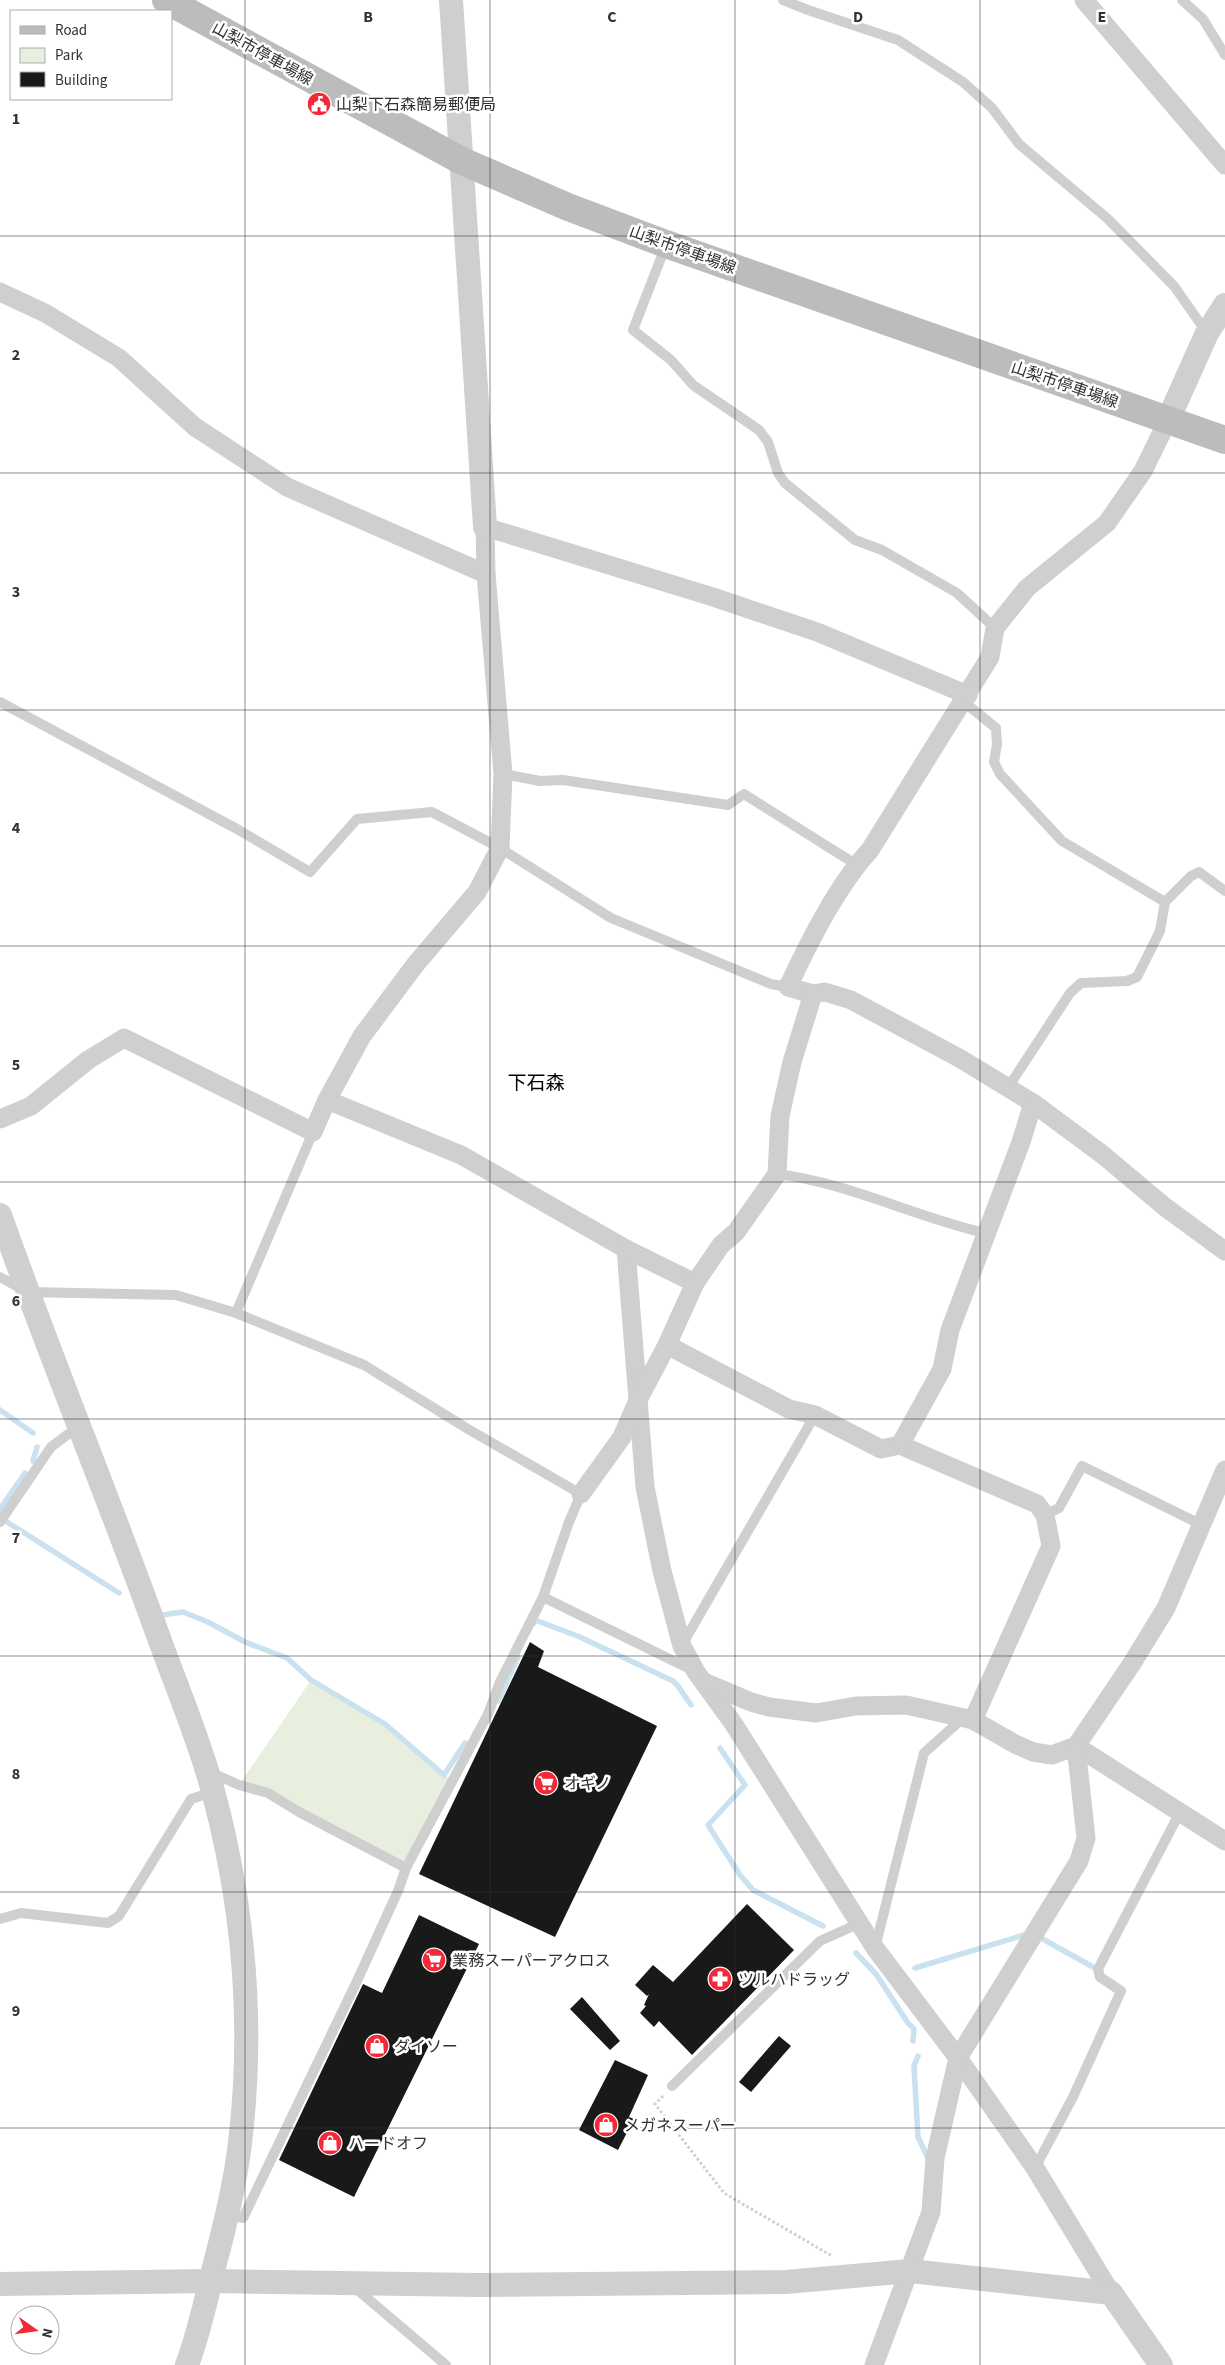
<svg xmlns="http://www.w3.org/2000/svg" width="1225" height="2365" font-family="'Source Sans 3','Noto Sans JP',sans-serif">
<rect width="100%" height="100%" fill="#fff"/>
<polygon fill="#e8efdf" points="311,1680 385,1724 452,1781 406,1868 299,1812 239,1785"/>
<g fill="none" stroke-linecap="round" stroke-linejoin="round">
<g stroke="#cae1f0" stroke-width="5.5">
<polyline points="0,1410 33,1433"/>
<polyline points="33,1461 37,1447"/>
<polyline points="0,1509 25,1473"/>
<polyline points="7,1522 119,1593"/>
<polyline points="162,1615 183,1612 208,1622 245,1642 287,1658 311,1680 385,1724 444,1775 465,1743"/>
<polyline points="533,1624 535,1620 580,1637 673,1681 678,1686 691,1705"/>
<polyline points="498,1701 518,1657"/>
<polyline points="720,1748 745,1785 708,1825 740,1875 753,1890 823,1926"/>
<polyline points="1041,1938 1093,1967"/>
<polyline points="856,1953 876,1974 908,2023 914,2029 913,2041"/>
<polyline points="915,1968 1024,1935"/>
<polyline points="918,2056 914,2066 918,2137 928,2158"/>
</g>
</g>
<g fill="#191919">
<polygon points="530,1642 544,1651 538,1667 657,1726 555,1937 419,1874"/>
<polygon points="747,1904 794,1950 692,2055 659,2021 654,2027 640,2013 646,2006 644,2005 649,1994 647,1996 635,1985 653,1965 673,1982"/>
<polygon points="419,1915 479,1944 354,2197 279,2160 363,1984 382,1993"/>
<polygon points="582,1997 620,2041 610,2050 570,2009"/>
<polygon points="779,2036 791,2046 751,2092 739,2082"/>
<polygon points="615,2060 648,2075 629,2117 634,2119 618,2150 579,2130"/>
</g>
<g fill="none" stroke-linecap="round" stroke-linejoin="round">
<polyline stroke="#cfcfcf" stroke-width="3" stroke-dasharray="2.5 2.5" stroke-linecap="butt" points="663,2096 655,2104 724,2193 832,2256"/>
<g stroke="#cfcfcf" stroke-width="10">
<polyline points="783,0 808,10 898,40 963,82 992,108 1019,144 1108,219 1174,286 1207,333"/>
<polyline points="1182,0 1203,19 1225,55"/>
<polyline points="666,245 633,330 671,360 693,385 759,430 768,442 778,473 785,483 855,540 882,550 957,593 995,628"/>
<polyline points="0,702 237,829 310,872 357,819 432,812 500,848 611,918 771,984 788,987"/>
<polyline points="964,702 996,728 997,744 994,762 1000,774 1062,841 1165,902 1191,876 1199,872 1225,891"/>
<polyline points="503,774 540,781 563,780 728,805 744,794 857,865"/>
<polyline points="1009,1086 1070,993 1081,983 1127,981 1137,977 1160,931 1165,902"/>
<path d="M777 1174C849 1183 915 1217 985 1233"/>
<polyline points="0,1277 27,1292 176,1295 236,1313 364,1365 468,1429 581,1494 569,1522 543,1597 500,1682 488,1714 406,1868 299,1812 268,1793 239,1785 210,1772"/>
<polyline points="236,1313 313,1132"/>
<polyline points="1045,1515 1059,1508 1082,1466 1202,1525"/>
<polyline points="0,1522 51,1447 79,1426"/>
<polyline points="543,1597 692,1670"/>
<polyline points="682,1645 815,1415"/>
<polyline points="0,1919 21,1913 108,1923 119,1916 191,1799 213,1792"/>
<polyline points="875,1948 924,1753 963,1718"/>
<polyline points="672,2086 820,1941 860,1923"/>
<polyline points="1035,2168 1073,2097 1121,1991 1100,1977 1098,1969 1180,1812"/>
<polyline points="227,2215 243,2218 357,1981 398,1891 406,1868"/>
<polyline points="354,2287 446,2365"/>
</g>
<g stroke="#cfcfcf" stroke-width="19">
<polyline points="1084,0 1225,165"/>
<polyline points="0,292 45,313 119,358 195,427 287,487 486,574"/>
<path d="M1168 420 1143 471 1107 523 1027 588 995 628 990 657 870 850C837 886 809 942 788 987L813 994 825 992 851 1000 961 1059 1033 1103 1103 1155 1165 1207 1225 1251"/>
<polyline points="327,1100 461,1155 626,1249 645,1487 662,1571 682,1646 696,1672 733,1723 875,1948 958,2058 1035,2168 1111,2293"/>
<polyline points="0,1119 31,1106 88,1060 124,1038 313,1132 327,1100 362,1036 415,965 477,892 500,848 503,774 486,574 485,527 713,597 817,632 968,695"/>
<polyline points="626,1249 695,1283"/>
<polyline points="667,1345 789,1409 815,1415 881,1449 900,1445 1037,1504 1045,1515 1051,1546 973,1720"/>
<polyline points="900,1445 942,1369 950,1330 1021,1142 1033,1103"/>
<polyline points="581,1494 622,1437 639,1398 667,1345 695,1283 721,1245 736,1232 777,1174 780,1116 792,1062 813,994"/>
<polyline points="704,1682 751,1702 769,1707 816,1713 856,1706 906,1705 973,1720 1015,1744 1033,1752 1052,1755 1076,1746 1131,1665 1166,1608 1225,1470"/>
<polyline points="1076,1746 1225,1841"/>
<polyline points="874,2365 931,2212 935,2158 958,2058 1079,1861 1086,1838 1076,1746"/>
</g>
<g stroke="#cfcfcf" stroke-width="24">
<polyline points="451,0 485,527"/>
<polyline points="1168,420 1207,333 1225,305"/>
<path d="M0 1215C50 1357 108 1496 159 1638 177 1688 199 1739 213 1791 244 1906 254 2025 240 2143 235 2185 225 2226 214 2267 206 2300 199 2333 187 2365"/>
<polyline points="0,2284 211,2281 478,2285 786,2282 910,2271 1111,2293 1161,2365"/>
</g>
<polyline stroke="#bcbcbc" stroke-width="28" points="166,0 462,161 568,207 666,244 1225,440"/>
</g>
<path fill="none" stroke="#323232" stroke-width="1" stroke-opacity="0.55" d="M245 0V2365M490 0V2365M735 0V2365M980 0V2365M0 236H1225M0 473H1225M0 710H1225M0 946H1225M0 1182H1225M0 1419H1225M0 1656H1225M0 1892H1225M0 2128H1225"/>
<defs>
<g id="civic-disc" transform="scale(1.25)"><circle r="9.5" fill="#f32938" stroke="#fff"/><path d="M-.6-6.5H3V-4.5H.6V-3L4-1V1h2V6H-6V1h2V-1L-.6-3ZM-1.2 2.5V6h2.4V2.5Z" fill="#fff"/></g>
<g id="supermarket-disc" transform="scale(1.25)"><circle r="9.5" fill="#f32938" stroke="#fff"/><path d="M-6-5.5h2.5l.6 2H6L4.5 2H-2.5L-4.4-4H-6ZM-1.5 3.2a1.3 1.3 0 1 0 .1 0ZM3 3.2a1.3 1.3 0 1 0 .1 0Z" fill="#fff"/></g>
<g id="pharmacy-disc" transform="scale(1.25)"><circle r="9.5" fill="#f32938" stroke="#fff"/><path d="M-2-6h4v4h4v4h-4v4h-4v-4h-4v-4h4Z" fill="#fff"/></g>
<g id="shop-disc" transform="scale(1.25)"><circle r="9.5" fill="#f32938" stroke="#fff"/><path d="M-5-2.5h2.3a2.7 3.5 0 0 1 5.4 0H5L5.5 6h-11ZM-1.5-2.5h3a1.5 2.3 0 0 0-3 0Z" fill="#fff"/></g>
</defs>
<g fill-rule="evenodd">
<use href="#civic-disc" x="319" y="104"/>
<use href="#supermarket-disc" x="546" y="1783"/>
<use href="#supermarket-disc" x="434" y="1960"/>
<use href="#pharmacy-disc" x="720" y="1979"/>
<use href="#shop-disc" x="377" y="2046"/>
<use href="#shop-disc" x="606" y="2125"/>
<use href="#shop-disc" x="330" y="2143"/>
</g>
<g text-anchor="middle" stroke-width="5" stroke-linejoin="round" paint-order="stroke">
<g font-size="16" fill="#323232" stroke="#fff">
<text transform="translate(263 53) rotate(29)" y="6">山梨市停車場線</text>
<text transform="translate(683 249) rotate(20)" y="6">山梨市停車場線</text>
<text transform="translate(1065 384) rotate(19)" y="6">山梨市停車場線</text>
</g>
<g font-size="16" fill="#323232" stroke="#fff" text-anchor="start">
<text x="336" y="110">山梨下石森簡易郵便局</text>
<text x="564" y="1789">オギノ</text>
<text x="452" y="1966">業務スーパーアクロス</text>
<text x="738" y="1985">ツルハドラッグ</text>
<text x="394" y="2052">ダイソー</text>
<text x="624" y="2131">メガネスーパー</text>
<text x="348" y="2149">ハードオフ</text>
</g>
<g font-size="19" fill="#000" stroke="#fff">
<text x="536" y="1089">下石森</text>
</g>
</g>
<g font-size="16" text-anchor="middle" font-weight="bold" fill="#323232" stroke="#fff" stroke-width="5" stroke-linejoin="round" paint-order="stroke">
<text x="368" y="22">B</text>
<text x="612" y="22">C</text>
<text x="858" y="22">D</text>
<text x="1102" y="22">E</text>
<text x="16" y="124">1</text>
<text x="16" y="360">2</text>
<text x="16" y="597">3</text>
<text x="16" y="833">4</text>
<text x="16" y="1070">5</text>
<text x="16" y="1306">6</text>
<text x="16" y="1543">7</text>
<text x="16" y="1779">8</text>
<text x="16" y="2016">9</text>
</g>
<rect x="10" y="10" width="162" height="90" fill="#ffffff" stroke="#adadad"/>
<rect x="20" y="26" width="25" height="8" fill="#bcbcbc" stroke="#adadad"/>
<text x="55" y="35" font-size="15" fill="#323232">Road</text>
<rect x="20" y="48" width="25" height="15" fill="#e8efdf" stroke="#adadad"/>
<text x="55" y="60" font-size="15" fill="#323232">Park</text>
<rect x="20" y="72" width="25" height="15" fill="#191919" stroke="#adadad"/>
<text x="55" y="85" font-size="15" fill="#323232">Building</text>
<g transform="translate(35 2330) rotate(104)"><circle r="24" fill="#ffffff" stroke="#adadad"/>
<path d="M0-4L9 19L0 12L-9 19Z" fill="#f32938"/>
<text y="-8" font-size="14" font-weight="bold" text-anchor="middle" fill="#323232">N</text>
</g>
</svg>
